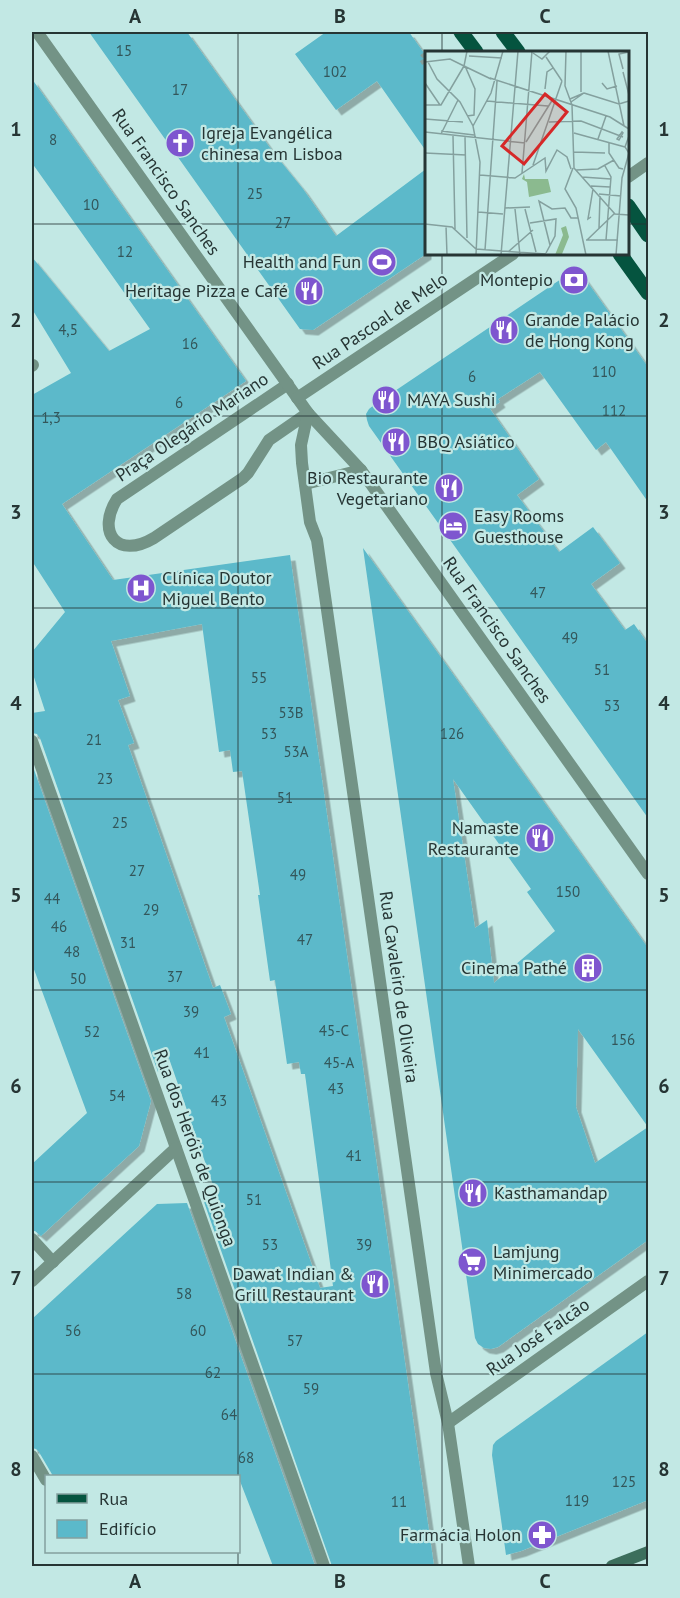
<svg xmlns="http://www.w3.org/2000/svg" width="680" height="1598" font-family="'PT Sans',sans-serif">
<defs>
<filter id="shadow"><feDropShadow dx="5.5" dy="5.5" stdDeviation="0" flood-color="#0004"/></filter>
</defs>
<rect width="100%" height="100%" fill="#c2e8e4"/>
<g fill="#5bb9ca" fill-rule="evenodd" filter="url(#shadow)">
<polygon points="89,32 187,32 273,152 303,189 336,236 426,169 426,254 313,330 300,329"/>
<polygon points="326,32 409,32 426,56 426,151 377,81 336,110 295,54"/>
<path d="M32 79 246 381 62 504 113 580 290 555 434 1566H332L204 1202H219L165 1047 158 1072 40 738 37 734 32 733V713L45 711 32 671V652L65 612 32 561V395L71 373 32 309V257L109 351 150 329 32 163ZM202 624 219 752 230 750 233 772 242 771 260 895H258L270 981 275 980 287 1064 299 1062 301 1074H305L333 1286 320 1288 224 1017 231 1014 220 985 213 988 128 745 134 743 118 700 130 696 111 641Z"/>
<polygon points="578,269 648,367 648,502 606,442 596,450 540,372 498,399 500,402 490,409 539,479 517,495 559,552 593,527 620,563 591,584 625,630 634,624 648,644 648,818 369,426 367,420 366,414 369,409 374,405 567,275"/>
<path d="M363 548 648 948V1240L498 1347 491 1349 484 1348 478 1344 475 1338ZM453 779 531 889 527 892 555 931 494 983 487 920 475 928ZM578 1029 648 1127 595 1163 576 1107Z"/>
<polygon points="32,764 151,1101 139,1146 41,1236 35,1231 32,1231 32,1164 87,1113 32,964"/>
<polygon points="187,1203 315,1566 273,1566 238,1476 53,1476 39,1452 36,1449 32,1448 32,1319 157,1204"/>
<polygon points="648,1332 648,1500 521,1551 506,1555 492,1455 493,1445 496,1441"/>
</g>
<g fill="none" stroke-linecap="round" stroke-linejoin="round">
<polyline stroke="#829f9c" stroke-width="4" stroke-dasharray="4.5 4.5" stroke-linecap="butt" points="425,54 420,58 426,67"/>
<g stroke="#739386" stroke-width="12">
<path d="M288 384 117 499C96 532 117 560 154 538L243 478 248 473 269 440 308 413"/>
<polyline points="305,484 361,470"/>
<polyline points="32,1239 53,1262"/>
</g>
<g stroke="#739386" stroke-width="12">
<polyline points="37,32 308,413 361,470 648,874"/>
<polyline points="32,366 33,365"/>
<polyline points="297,398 513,254"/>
<polyline points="308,413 301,445 302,463 310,522 317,540 436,1373 448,1423 469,1566"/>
<polyline points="32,741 324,1566"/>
<polyline points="32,1281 176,1148"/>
<polyline points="448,1423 648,1281"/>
<polyline points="32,1456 46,1480"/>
</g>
<polyline stroke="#739386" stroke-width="12" points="628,177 648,163"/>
<polyline stroke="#3c6e5c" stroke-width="12" points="612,1566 648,1552"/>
<g stroke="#05543f" stroke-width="15">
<polyline points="461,32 476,52"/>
<polyline points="503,32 518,52"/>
<polyline points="628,206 648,235"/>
<polyline points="620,254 648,293"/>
</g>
</g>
<path fill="none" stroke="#263534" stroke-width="1.5" stroke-opacity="0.55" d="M238 32V1476M442 32V52M32 224H426M628 224H648M442 254V1566M32 416H648M32 608H648M32 799H648M32 990H648M32 1182H648M32 1374H648M238 1552V1566"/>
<defs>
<g id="church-disc" transform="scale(1.5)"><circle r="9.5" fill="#7e56cf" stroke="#c2e8e4"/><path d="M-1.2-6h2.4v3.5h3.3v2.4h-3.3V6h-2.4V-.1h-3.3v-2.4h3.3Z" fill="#fff"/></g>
<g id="stadium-disc" transform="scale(1.5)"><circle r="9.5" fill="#7e56cf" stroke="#c2e8e4"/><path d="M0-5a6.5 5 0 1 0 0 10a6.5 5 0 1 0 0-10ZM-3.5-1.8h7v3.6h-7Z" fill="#fff"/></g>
<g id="bank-disc" transform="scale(1.5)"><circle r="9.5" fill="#7e56cf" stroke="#c2e8e4"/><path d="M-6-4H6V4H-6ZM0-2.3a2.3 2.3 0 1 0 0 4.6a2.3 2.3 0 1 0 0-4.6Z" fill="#fff"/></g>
<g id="restaurant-disc" transform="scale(1.5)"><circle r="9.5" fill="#7e56cf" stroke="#c2e8e4"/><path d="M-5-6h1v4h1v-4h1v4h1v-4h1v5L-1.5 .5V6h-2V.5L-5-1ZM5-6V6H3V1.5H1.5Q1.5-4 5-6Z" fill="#fff"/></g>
<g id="hotel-disc" transform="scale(1.5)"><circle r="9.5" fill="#7e56cf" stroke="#c2e8e4"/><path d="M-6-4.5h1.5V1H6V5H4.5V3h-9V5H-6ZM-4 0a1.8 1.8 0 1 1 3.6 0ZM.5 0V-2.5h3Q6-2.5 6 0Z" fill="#fff"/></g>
<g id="hospital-disc" transform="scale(1.5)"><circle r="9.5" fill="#7e56cf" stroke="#c2e8e4"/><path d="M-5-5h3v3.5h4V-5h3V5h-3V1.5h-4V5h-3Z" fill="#fff"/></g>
<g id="building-disc" transform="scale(1.5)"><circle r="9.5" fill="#7e56cf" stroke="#c2e8e4"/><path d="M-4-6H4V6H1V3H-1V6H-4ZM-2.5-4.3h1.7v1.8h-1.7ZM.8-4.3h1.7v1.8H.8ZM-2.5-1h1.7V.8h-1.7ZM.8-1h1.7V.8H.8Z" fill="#fff"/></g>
<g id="supermarket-disc" transform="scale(1.5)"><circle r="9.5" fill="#7e56cf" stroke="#c2e8e4"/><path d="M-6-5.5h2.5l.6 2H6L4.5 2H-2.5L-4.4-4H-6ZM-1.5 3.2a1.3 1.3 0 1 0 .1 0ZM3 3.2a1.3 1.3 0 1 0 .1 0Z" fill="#fff"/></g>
<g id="pharmacy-disc" transform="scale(1.5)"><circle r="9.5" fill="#7e56cf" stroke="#c2e8e4"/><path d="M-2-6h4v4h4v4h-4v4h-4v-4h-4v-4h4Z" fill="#fff"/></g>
</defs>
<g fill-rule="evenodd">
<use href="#church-disc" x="180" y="143"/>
<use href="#stadium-disc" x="382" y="262"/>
<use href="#bank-disc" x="574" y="280"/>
<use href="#restaurant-disc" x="309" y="291"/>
<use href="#restaurant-disc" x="504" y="330"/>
<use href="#restaurant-disc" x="386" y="400"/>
<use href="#restaurant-disc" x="396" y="442"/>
<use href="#restaurant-disc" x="449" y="488"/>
<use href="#hotel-disc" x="453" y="526"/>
<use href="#hospital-disc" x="141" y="588"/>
<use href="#restaurant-disc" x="540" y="838"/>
<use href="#building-disc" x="588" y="968"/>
<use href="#restaurant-disc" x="473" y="1193"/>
<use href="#supermarket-disc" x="472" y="1262"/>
<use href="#restaurant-disc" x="375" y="1284"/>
<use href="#pharmacy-disc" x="542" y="1535"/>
</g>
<g text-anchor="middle" stroke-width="4.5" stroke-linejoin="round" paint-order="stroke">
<g font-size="15" fill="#33565a">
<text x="124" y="56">15</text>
<text x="335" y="77">102</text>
<text x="180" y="95">17</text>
<text x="53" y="145">8</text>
<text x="255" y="199">25</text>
<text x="91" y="210">10</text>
<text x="283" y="228">27</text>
<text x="125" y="257">12</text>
<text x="68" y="335">4,5</text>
<text x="190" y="349">16</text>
<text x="604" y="377">110</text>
<text x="472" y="382">6</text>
<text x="179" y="408">6</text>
<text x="614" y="416">112</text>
<text x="51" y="423">1,3</text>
<text x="538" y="598">47</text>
<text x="570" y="643">49</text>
<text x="602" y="675">51</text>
<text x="259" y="683">55</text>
<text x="612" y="711">53</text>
<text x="291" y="718">53B</text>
<text x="269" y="739">53</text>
<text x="452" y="739">126</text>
<text x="94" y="745">21</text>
<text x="296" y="757">53A</text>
<text x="105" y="784">23</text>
<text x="285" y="803">51</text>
<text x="120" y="828">25</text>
<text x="137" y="876">27</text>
<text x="298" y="880">49</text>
<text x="568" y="897">150</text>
<text x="52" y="904">44</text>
<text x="151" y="915">29</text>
<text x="59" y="932">46</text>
<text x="305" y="945">47</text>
<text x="128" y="948">31</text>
<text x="72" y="957">48</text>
<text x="175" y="982">37</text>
<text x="78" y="984">50</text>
<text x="191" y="1017">39</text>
<text x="334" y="1036">45-C</text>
<text x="92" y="1037">52</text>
<text x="623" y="1045">156</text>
<text x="202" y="1058">41</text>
<text x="339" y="1068">45-A</text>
<text x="336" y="1094">43</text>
<text x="117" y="1101">54</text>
<text x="219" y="1106">43</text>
<text x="354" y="1161">41</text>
<text x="254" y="1205">51</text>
<text x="270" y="1250">53</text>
<text x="364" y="1250">39</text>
<text x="184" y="1299">58</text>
<text x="73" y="1336">56</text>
<text x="198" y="1336">60</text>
<text x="295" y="1346">57</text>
<text x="213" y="1378">62</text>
<text x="311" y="1394">59</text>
<text x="229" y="1420">64</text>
<text x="246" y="1463">68</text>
<text x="624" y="1487">125</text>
<text x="577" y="1506">119</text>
<text x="399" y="1507">11</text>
</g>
<g font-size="18" fill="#263534" stroke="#c2e8e4" text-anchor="start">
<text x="201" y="139">Igreja Evangélica<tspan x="201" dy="21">chinesa em Lisboa</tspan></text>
<text x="361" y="268" text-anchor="end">Health and Fun</text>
<text x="553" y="286" text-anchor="end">Montepio</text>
<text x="288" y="297" text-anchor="end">Heritage Pizza e Café</text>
<text x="525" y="326">Grande Palácio<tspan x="525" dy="21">de Hong Kong</tspan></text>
<text x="407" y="406">MAYA Sushi</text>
<text x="417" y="448">BBQ Asiático</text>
<text x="428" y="484" text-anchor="end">Bio Restaurante<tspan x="428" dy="21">Vegetariano</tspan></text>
<text x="474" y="522">Easy Rooms<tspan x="474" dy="21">Guesthouse</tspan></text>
<text x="162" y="584">Clínica Doutor<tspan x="162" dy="21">Miguel Bento</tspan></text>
<text x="519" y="834" text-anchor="end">Namaste<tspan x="519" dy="21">Restaurante</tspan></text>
<text x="567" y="974" text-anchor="end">Cinema Pathé</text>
<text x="494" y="1199">Kasthamandap</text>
<text x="493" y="1258">Lamjung<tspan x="493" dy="21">Minimercado</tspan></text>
<text x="354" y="1280" text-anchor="end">Dawat Indian &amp;<tspan x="354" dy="21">Grill Restaurant</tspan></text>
<text x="521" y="1541" text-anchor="end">Farmácia Holon</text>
</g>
<g font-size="18" fill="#263534" stroke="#c2e8e4">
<text transform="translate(166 182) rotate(55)" y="6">Rua Francisco Sanches</text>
<text transform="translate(380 321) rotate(-34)" y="6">Rua Pascoal de Melo</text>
<text transform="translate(192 427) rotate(-34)" y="6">Praça Olegário Mariano</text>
<text transform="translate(497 630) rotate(55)" y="6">Rua Francisco Sanches</text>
<text transform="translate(399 987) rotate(82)" y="6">Rua Cavaleiro de Oliveira</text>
<text transform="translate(195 1148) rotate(70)" y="6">Rua dos Heróis de Quionga</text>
<text transform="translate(538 1337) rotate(-35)" y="6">Rua José Falcão</text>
</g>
</g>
<g transform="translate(425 51)">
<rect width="204" height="204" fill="#c2e8e4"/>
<path d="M99 123 100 128H123L126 141 104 146 102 131 97 128ZM141 175 144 186 137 203 130 204 138 184 136 177Z" fill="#8bba8f"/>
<path fill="none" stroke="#84a09e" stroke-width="1.5" d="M42 0 39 15 66 28M141 0 140 35 147 54 149 117M183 0 199 75M108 2 117 8 125 0M44 5 77 7M121 6 137 30M0 11 25 8 39 15M3 11 12 28 35 51 48 75 55 111 51 204M40 15 50 38 49 64 42 65M198 18 194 3 204 1M198 21 204 44M65 27 185 66 204 78M0 32 15 54M177 32 182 38 192 35M120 38 122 21 128 17M156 41V0M159 42 194 53 204 50M145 48 159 42 146 51M62 50 123 55M0 54H16L39 15M0 68 38 71M124 71 156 70 198 86M48 75 66 42 78 0M16 80 49 84M0 81 100 92M149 82 200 96M198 82 194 89 192 88 197 81ZM16 83 33 49M28 85 30 178M204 85 200 96 204 102M40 86 42 187M173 88 181 65M101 91 128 48M184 91V102L194 117 198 118M149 101 180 102M0 102 41 104M108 114 137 30M180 115 186 126 181 189M148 117 140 138 151 157 161 204M149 117 190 163 204 164M151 119 173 118 189 109M97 122 107 0M55 124 90 127 120 107 121 120 132 99 142 106 146 118M157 126 186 128M166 135 185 136M174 143 196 145M80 157 105 156M90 158 95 204M100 158 111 201M53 161 78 163M166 166 163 168 168 138M105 172 131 168 130 185 121 202M0 173 27 176 51 198 77 200M21 175 22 204M174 177 175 145M161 189H193M162 189 190 162M125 194 114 150 127 158 140 157 146 167H153M60 199 72 30M77 200 121 203M83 201 108 179M76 204 93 0M191 204 197 127 204 102"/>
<path fill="#d62828" fill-opacity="0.15" stroke="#d62828" stroke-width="3" d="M120 43 142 61 99 113 77 95Z"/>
<rect width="204" height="204" fill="none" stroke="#263534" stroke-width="3"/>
</g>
<rect width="680" height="1598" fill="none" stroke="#c2e8e4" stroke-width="66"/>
<rect x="45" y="1475" width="195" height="78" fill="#c2e8e4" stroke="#84a09e" stroke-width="1.5"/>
<rect x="57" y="1494" width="30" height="9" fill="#05543f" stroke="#84a09e" stroke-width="1.5"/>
<text x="99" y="1505" font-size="18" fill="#263534">Rua</text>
<rect x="57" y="1520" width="30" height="18" fill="#5bb9ca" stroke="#84a09e" stroke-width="1.5"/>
<text x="99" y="1535" font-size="18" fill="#263534">Edifício</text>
<rect x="33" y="33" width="614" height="1532" fill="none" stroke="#263534" stroke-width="2"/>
<g font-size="20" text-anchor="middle" font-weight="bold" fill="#263534">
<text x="135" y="23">A</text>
<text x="340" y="23">B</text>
<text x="545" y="23">C</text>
<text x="16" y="136">1</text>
<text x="664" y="136">1</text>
<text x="16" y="327">2</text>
<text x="664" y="327">2</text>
<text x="16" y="519">3</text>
<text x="664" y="519">3</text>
<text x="16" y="710">4</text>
<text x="664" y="710">4</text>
<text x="16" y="902">5</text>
<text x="664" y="902">5</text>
<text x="16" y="1093">6</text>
<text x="664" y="1093">6</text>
<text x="16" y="1285">7</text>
<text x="664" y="1285">7</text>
<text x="16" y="1476">8</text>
<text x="664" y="1476">8</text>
<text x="135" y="1588">A</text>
<text x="340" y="1588">B</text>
<text x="545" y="1588">C</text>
</g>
</svg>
